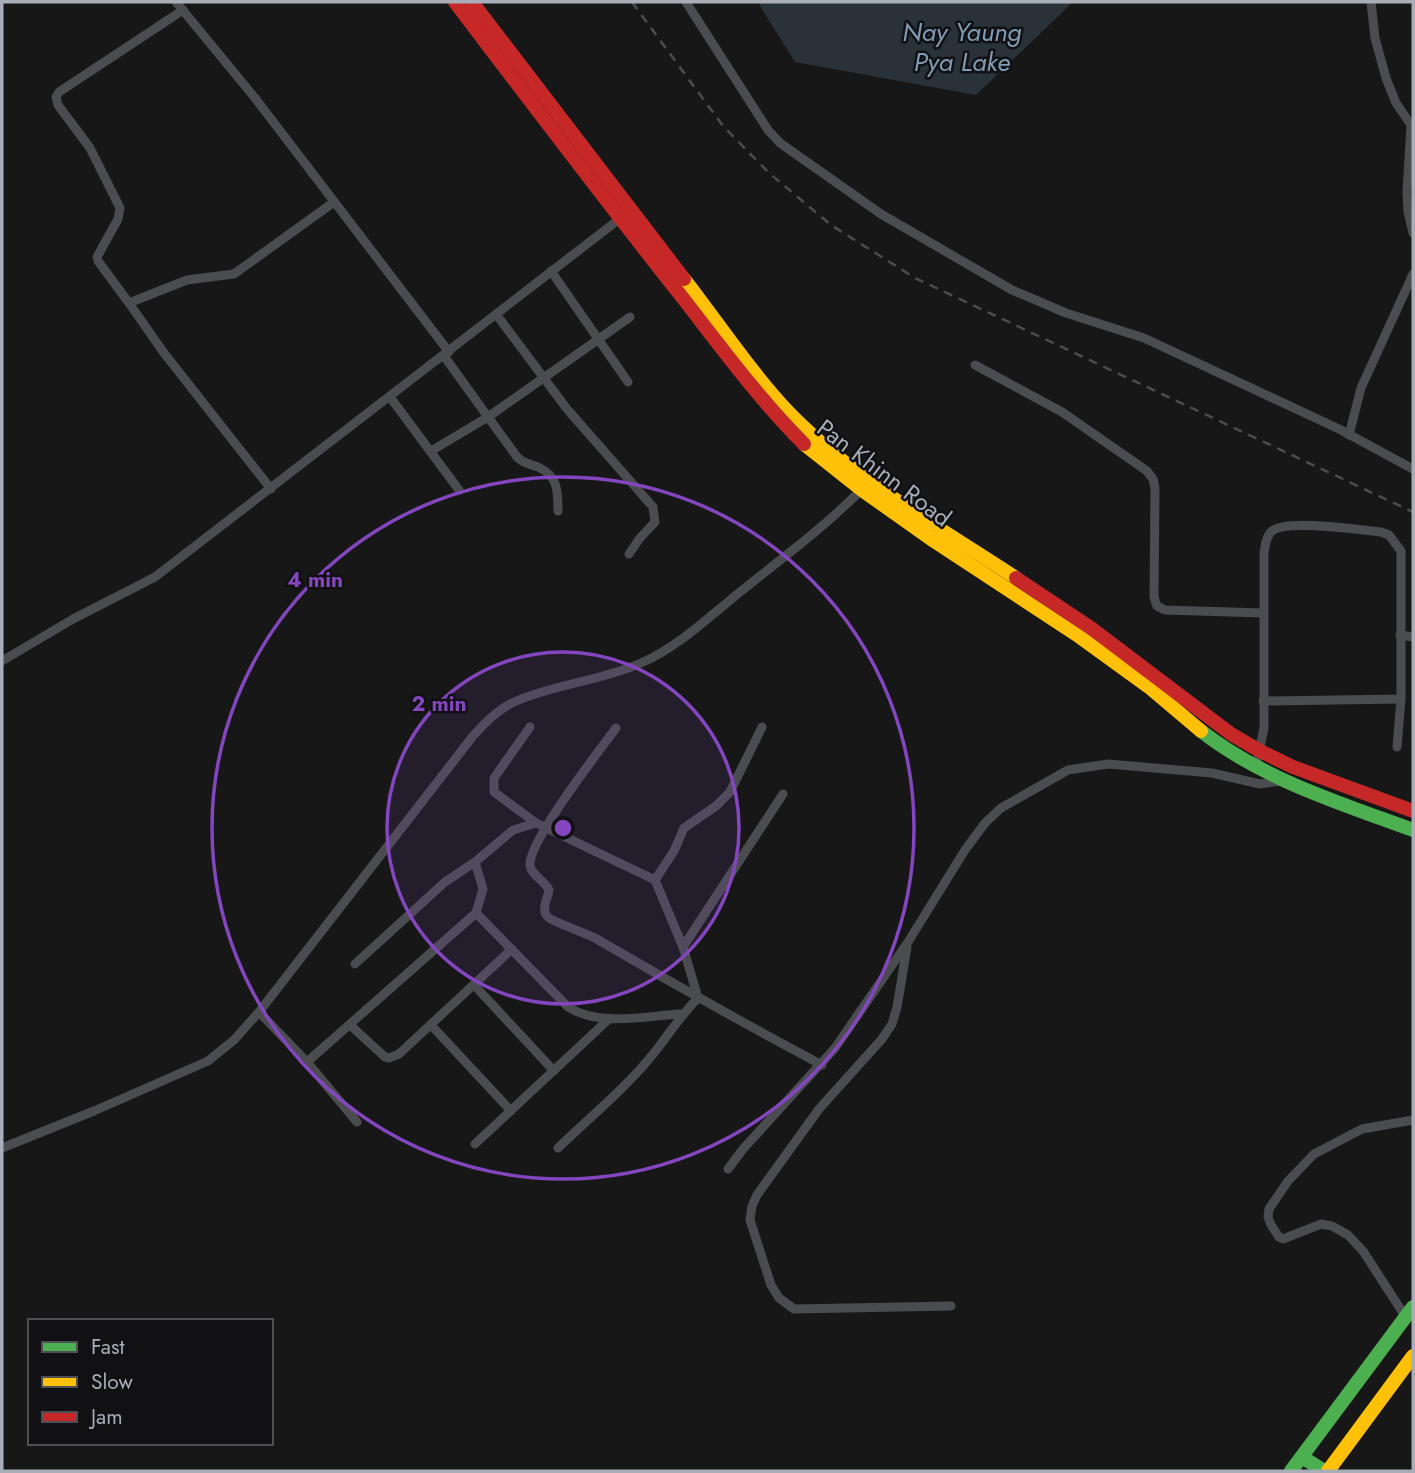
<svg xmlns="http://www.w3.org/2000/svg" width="1415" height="1473" font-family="Jost,sans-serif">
<rect width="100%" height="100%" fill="#171717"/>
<polygon fill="#2a3239" points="760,2 1073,2 976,95 795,62 760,6"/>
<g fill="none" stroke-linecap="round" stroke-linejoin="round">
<g stroke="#4b4c50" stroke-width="9">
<polyline points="176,2 255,98 449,352"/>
<polyline points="686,2 768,130 780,143 881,214 1012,290 1066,313 1144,338 1339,429 1413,469"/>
<polyline points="1371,2 1375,38 1386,78 1396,103 1411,125 1407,192 1408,212 1413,233"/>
<polyline points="183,10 59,92 56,97 58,105 90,148 120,208 118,219 97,257 98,261 126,299 129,303 187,280 234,274 334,202"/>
<polyline points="551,271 628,382"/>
<polyline points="129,303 164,353 271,489"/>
<polyline points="496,314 567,409 653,507 655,522 640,538 629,554"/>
<path d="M444 356 517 457C524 464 530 464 538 467 558 476 558 491 558 511"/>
<polyline points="975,365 1062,412 1147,471 1153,479 1155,488 1154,597 1157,606 1165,610 1263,613"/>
<polyline points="390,397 459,490"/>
<polyline points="1349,435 1361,388 1413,274"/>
<polyline points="431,451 488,417 630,317"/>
<polyline points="1400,635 1413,637"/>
<polyline points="2,661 73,619 155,577 622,217"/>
<polyline points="1263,701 1401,699"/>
<path d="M530 727 494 778V792L536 823 655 880 683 947 698 998C681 1015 669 1034 654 1053 626 1088 590 1117 558 1148"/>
<path d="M616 728C599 751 528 842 530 865 531 875 545 881 549 890 548 898 541 908 547 916 550 921 586 933 595 938 670 982 745 1024 822 1065"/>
<path d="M1256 767 1264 728V553C1265 546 1266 537 1271 532 1284 518 1360 530 1381 532L1389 535 1401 551V699L1397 747"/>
<path d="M475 862 483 889 476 913 568 1007C600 1027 645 1016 681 1014"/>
<polyline points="655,880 674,851 684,828 716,806 730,792 762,727"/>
<polyline points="683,947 783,794"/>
<polyline points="907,947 897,1007 892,1024 882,1039 819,1109 757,1195 752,1206 750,1220 771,1285 779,1298 794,1309 951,1306"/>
<polyline points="355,964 445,882 475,862 513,830 536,823"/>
<polyline points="475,986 554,1071"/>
<polyline points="259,1012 307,1062 357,1122"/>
<polyline points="350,1025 385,1057 389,1058 399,1054 512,949"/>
<polyline points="431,1025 511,1111"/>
<polyline points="307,1062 476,913"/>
<polyline points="475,1144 610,1018"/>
<path d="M2 1148 94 1111 208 1061 234 1040 259 1012 473 736C485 723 497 710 514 702 554 684 601 681 641 663 680 646 712 614 745 588 785 556 827 525 863 488"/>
<polyline points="728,1169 743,1149 835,1048 908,942 965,850 985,823 1001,808 1068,770 1108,764 1212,773 1260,784 1281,781"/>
<polyline points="1405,1316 1363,1251 1348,1235 1332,1226 1321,1224 1283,1239 1279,1237 1271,1225 1268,1217 1269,1209 1288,1181 1314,1154 1362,1129 1413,1120"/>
</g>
<g stroke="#4caf50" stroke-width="14">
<path d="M1201 731C1264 780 1340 803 1413 830"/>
<polyline points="1302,1457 1324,1471"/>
<polyline points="1291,1471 1413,1307"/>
</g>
<g stroke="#ffc107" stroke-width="14">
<path d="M684 279C719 324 753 376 793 417 858 482 940 528 1016 578"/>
<polyline points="804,444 862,490 934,541 1080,637 1149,687 1201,731"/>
<polyline points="1328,1471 1413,1356"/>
</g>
<g stroke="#c62828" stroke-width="14">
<path d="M455 2C530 101 605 200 682 297 721 347 759 399 804 444"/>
<polyline points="472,2 684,279"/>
<polyline points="1016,578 1091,628 1231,734 1260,751 1293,767 1413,811"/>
</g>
<polyline stroke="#4b4c4f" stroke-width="2.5" stroke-dasharray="9 7" stroke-linecap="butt" points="632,2 723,126 769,173 831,225 915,278 1413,512"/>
</g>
<circle cx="563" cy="828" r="176" fill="#8446be" fill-opacity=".12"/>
<g fill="none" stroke="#8446be" stroke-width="3.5">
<circle cx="563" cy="828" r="176"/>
<circle cx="563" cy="828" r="351"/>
</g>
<g text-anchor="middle" stroke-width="5" stroke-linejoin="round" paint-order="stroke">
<g font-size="24" fill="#a8adb8" stroke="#111113">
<text transform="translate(884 473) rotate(37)" y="8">Pan Khinn Road</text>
</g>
<g font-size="26" font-style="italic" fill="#7f9bb3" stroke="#111113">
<text x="962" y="41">Nay Yaung<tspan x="962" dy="30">Pya Lake</tspan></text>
</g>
</g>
<circle cx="563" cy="828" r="10" fill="#8446be" stroke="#111113" stroke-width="3.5"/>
<g font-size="21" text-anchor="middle" font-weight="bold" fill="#8446be" stroke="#111113" stroke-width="5" stroke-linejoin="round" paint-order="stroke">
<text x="315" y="587">4 min</text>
<text x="439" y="711">2 min</text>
</g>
<rect width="1415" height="1473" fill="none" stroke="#a8adb8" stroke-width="7"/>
<rect x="28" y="1319" width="245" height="126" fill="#111113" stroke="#4d4f55" stroke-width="2"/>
<rect x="42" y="1342" width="35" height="10" fill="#4caf50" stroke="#4d4f55" stroke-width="2"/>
<text x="91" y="1354" font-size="21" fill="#a8adb8">Fast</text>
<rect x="42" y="1377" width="35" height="10" fill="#ffc107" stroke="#4d4f55" stroke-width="2"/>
<text x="91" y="1389" font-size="21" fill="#a8adb8">Slow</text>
<rect x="42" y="1412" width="35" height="10" fill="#c62828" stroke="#4d4f55" stroke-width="2"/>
<text x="91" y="1424" font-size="21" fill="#a8adb8">Jam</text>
</svg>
